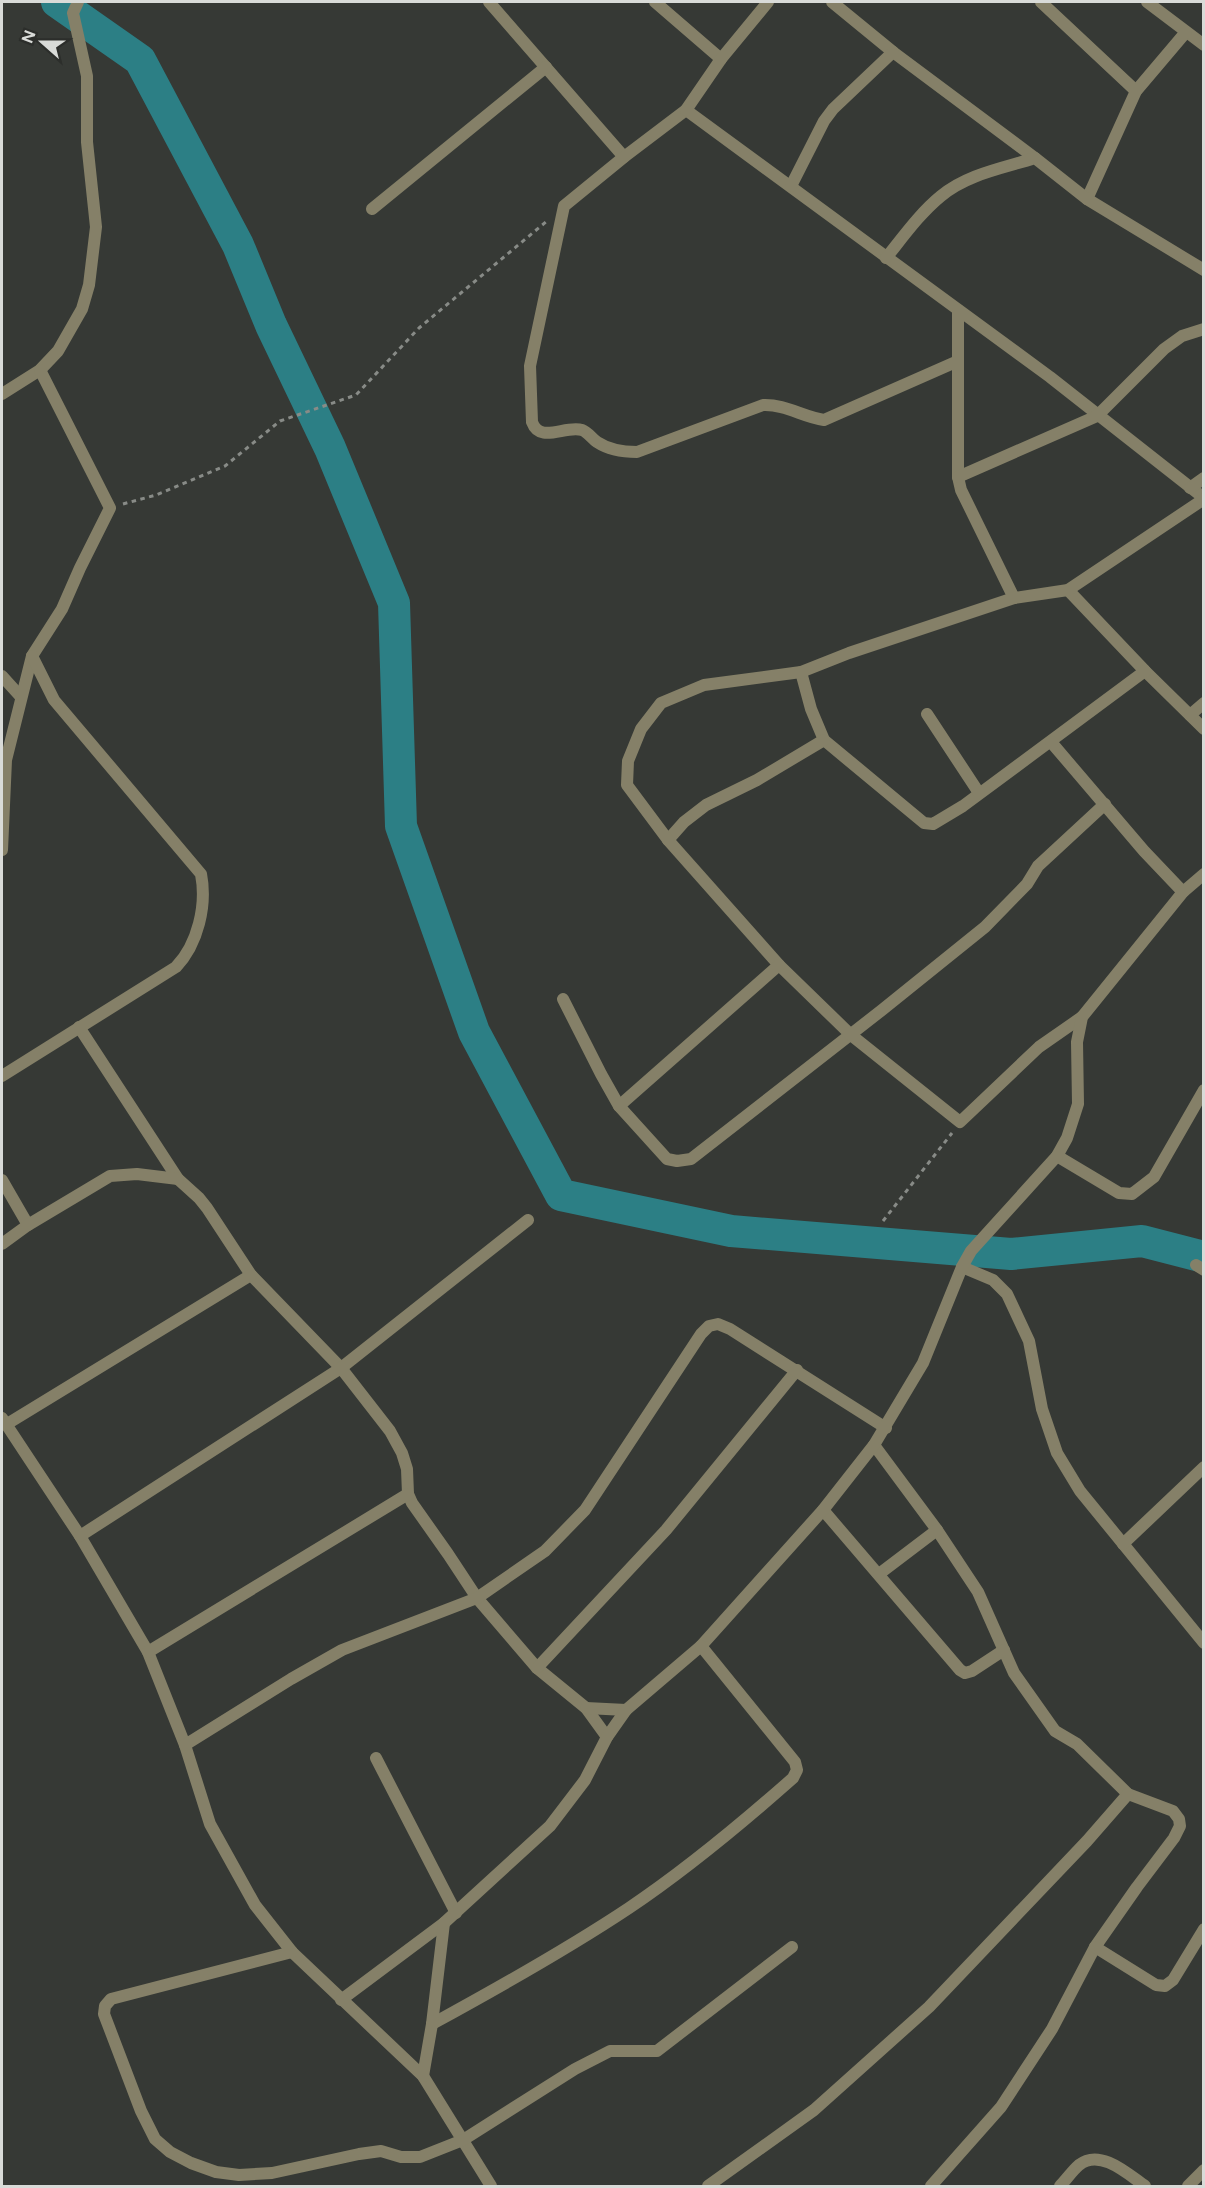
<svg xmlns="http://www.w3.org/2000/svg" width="1205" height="2188" font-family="Figtree,sans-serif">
<rect width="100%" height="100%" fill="#363935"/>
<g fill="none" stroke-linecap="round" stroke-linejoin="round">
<polyline stroke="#2c7f85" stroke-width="32" points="57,2 140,60 238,245 271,325 330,448 394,603 401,826 474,1032 561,1195 731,1231 1011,1254 1142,1241 1204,1257"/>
<g stroke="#888b87" stroke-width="3" stroke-dasharray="4.5 4.5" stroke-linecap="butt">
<polyline points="123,504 156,495 225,466 280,421 356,395 419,328 547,221"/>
<polyline points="883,1221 952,1133"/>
</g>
<g stroke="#858068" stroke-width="12">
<polyline points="489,2 624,157"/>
<polyline points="655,2 721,59"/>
<path d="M768 2 721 59 686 110 624 157 564 206 530 366 532 422C540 444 565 425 582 430 588 432 592 439 597 442 609 450 623 452 637 452L763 405C785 404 803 417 824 420L958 361"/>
<polyline points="832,2 893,52 1035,158"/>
<polyline points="1041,2 1136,91"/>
<polyline points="1147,2 1204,45"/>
<polyline points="686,110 1050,377 1204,498"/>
<polyline points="791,186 824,121 833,109 893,52"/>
<polyline points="1087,199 1136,91 1186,32"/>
<polyline points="372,209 546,67"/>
<path d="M886 258C903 237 920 213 941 196 967 174 1004 168 1035 158L1087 199 1204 270"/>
<polyline points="958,310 958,477 961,490 1014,598"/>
<polyline points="2,394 40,370 58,351 82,309 89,285 96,227 87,142 87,76 73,13 78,2"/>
<polyline points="958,477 1097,416 1164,349 1182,336 1204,329"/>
<polyline points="1190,488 1204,478"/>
<polyline points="1068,590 1145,671 1204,729"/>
<polyline points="801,672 811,709 824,740 924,823 933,824 963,806 1145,671"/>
<polyline points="2,676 21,697"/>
<polyline points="927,714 979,793"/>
<polyline points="1190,715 1204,703"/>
<polyline points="1051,742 1144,851 1183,892"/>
<polyline points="668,840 684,822 706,805 757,780 824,740"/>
<polyline points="2,850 6,760 32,656 62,609 80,568 110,508 40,370"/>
<polyline points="563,999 601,1074 619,1106 667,1159 677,1161 691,1159 882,1010 985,927 1027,884 1038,866 1105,804"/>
<polyline points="1082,1017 1039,1047 960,1122 851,1035 779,965 668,840 627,785 628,761 641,729 661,703 704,685 801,672 849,653 1014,598 1068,590 1204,499"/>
<polyline points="79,1027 178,1179 199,1198 207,1208 251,1275 341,1368 390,1431 402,1453 407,1469 408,1494 412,1503 448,1554 477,1598 537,1668 586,1708 607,1737"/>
<path d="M2 1076 176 967C198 944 207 905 201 874L54 700 32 656"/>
<polyline points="619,1106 779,965"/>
<polyline points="1057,1156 1119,1193 1132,1194 1154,1177 1204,1090"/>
<polyline points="2,1180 28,1225"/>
<polyline points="2,1244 28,1225 110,1176 137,1174 178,1179"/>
<polyline points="1196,1265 1204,1270"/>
<polyline points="962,1267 993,1280 1007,1294 1029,1341 1042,1409 1057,1453 1080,1491 1204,1643"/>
<polyline points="2,1418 80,1536 148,1652 185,1745 210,1824 255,1905 292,1952 423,2076 491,2186"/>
<polyline points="7,1424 251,1275"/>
<polyline points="874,1445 937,1530 978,1592 1014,1673 1055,1731 1077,1744 1128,1794 1173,1811 1179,1819 1180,1826 1174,1838 1137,1887 1095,1947 1052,2029 1001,2107 931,2186"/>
<polyline points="823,1510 960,1670 965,1673 972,1671 1004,1650"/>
<polyline points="80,1536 341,1368 528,1220"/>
<polyline points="1123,1544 1204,1467"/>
<polyline points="879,1574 937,1530"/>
<polyline points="148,1652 408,1494"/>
<polyline points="537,1668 666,1530 797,1370"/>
<polyline points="586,1708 626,1710"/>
<polyline points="185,1745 291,1679 342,1650 477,1598 545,1551 585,1510 701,1334 709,1326 718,1324 730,1329 886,1428"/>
<polyline points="376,1758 456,1913"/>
<polyline points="1095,1947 1156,1985 1165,1986 1173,1980 1204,1929"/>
<polyline points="292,1952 111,1999 105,2006 104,2014 141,2111 155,2139 170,2152 191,2163 216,2172 239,2175 272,2173 359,2154 381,2151 401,2157 420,2157 463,2140 575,2069 610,2051 657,2051 792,1947"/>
<polyline points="341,2000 444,1923 550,1826 585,1780 607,1737 626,1710 701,1646 823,1510 874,1445 923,1363 962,1267 971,1251 1057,1156 1067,1138 1078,1104 1077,1042 1082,1017 1183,892 1204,874"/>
<path d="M432 2024C498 1988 566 1950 629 1908 687 1869 741 1824 793 1778L797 1770 795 1762 701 1646"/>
<polyline points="423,2076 432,2024 444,1923"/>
<polyline points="708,2186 814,2110 929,2007 1087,1841 1128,1794"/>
<path d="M1060 2186C1066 2180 1072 2171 1079 2165 1100 2148 1128 2174 1145 2186"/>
<polyline points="1188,2186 1204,2170"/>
</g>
</g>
<rect width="1205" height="2188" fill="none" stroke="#d9dbd8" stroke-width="6"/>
<g transform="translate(42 42) rotate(291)" stroke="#2c2e2b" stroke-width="4.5" paint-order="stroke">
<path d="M0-4.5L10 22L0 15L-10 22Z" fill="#d9dbd8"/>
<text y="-9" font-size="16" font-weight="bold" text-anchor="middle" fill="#d9dbd8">N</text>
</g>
</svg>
